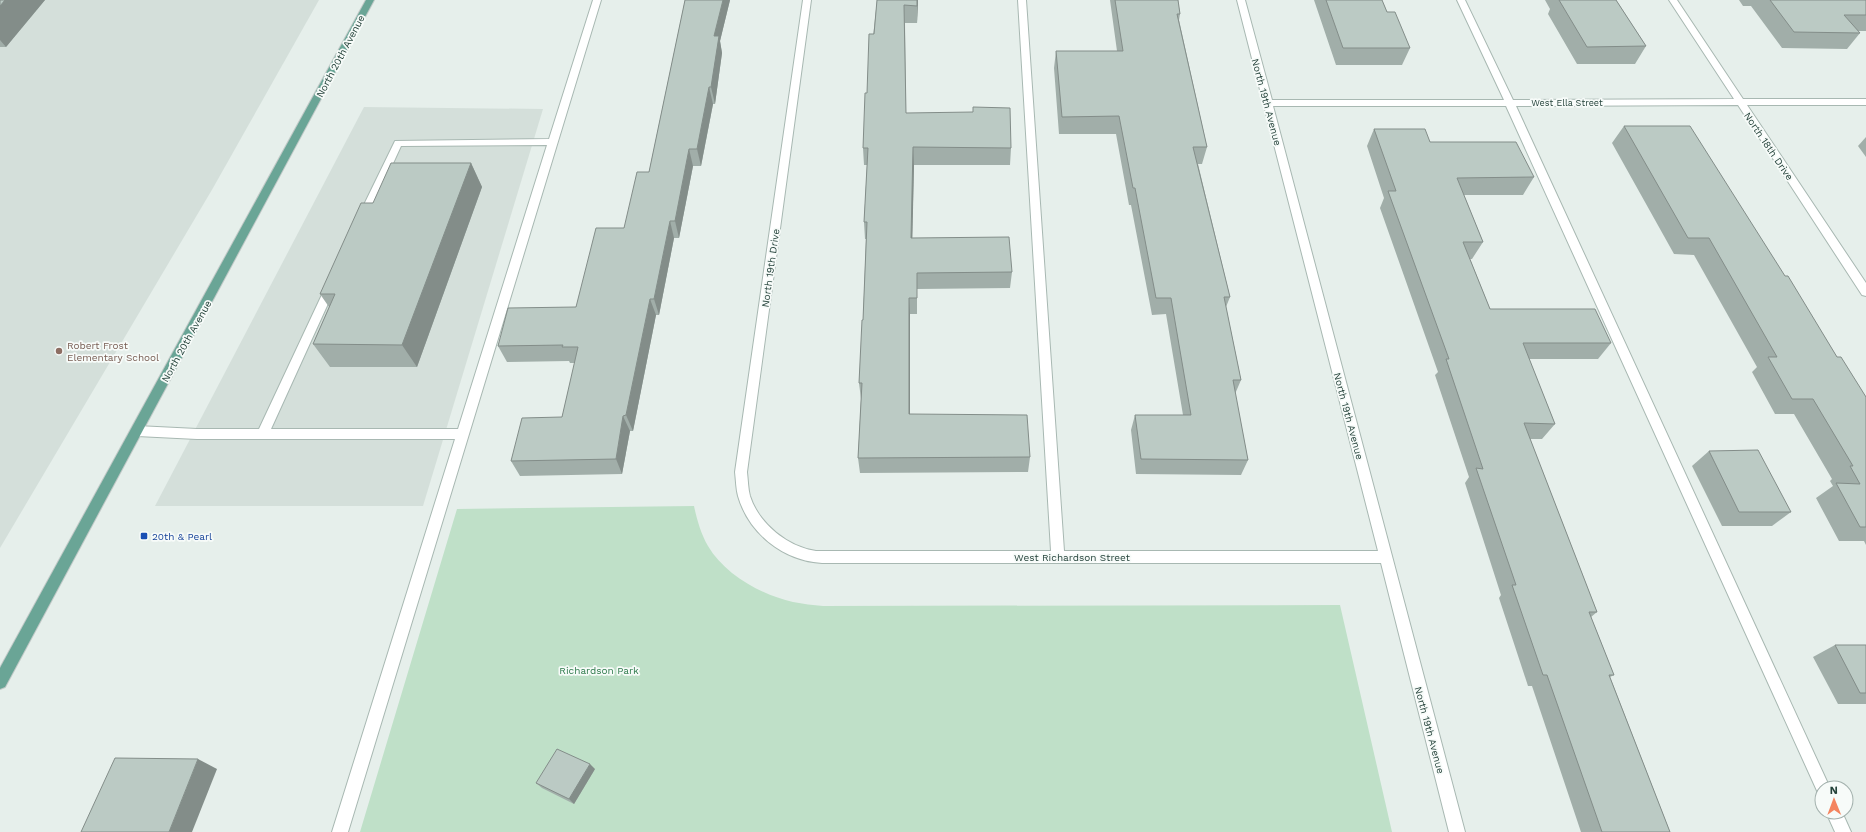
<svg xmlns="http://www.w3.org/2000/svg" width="1866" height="832" font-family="'Work Sans',sans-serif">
<rect width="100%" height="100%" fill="#e6efeb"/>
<g fill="#d4dfda">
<polygon points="0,0 319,0 213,188 0,548"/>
<polygon points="364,107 543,109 423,506 155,506"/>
</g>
<path fill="#bfe0c8" d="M694 506C697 520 701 534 708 546 725 575 762 595 793 602 803 604 813 605 823 606L1340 605 1392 832H360L457 509Z"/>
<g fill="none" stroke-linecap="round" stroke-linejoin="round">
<g stroke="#a8b8b2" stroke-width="2">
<g id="minor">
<polygon points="593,0 601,0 348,832 332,832 455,439 197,439 137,436 133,435 131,431 133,427 137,426 197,429 259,429 326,286 327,283 335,283 336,286 271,429 458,429 547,145 401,146 367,220 359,220 358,217 395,141 549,139"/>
<path d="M803 0H811L747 472C748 480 748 489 750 496 759 524 788 547 816 551H1051L1018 0H1026L1064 551H1378L1237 0H1245L1272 100H1504L1457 0H1465L1513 100 1734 99 1669 0H1677L1743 99H1866V105H1747L1866 283V296L1862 295 1738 105 1516 106 1830 788H1822V795L1818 793 1506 106H1273L1465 832H1449L1381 563H822C784 561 749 534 738 496 736 489 736 480 735 472Z"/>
<polygon points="1826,812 1842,812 1851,832 1835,832"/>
</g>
</g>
<g stroke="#c2cac8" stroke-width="2">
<polygon id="major" points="366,0 374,0 5,687 0,689 0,668"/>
</g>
<use href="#minor" fill="#fff" fill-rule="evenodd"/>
<use href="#major" fill="#6aa596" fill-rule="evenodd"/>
</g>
<g fill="#a1aea9">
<polygon points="0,0 45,0 6,47 0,47"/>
<polygon points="685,0 730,0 720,41 722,53 715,104 713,104 701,166 693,166 679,238 674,238 659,315 656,315 633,431 630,431 622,474 520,476 511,461 562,417 575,363 570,363 569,361 507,362 498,346 576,307 624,228 649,172"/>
<polygon points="877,0 918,0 917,23 905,23 906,113 1011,148 1010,165 914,165 912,238 1012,272 1010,288 917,289 917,314 910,314 910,414 1030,457 1028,472 860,473 858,458 861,399 859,383 863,320 866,239 865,239 864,222 867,165 864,165 863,148 867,93"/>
<polygon points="1110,0 1178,0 1180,14 1179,20 1207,147 1202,164 1198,164 1230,297 1226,307 1241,380 1235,394 1248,460 1241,475 1136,474 1131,430 1135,415 1183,415 1166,314 1152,315 1131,205 1129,205 1116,134 1059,134 1054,68 1056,51 1117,51"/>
<polygon points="1314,0 1382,0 1387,12 1410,48 1402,65 1336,65"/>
<polygon points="1545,0 1616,0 1646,46 1635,64 1577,64 1548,14 1550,9"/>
<polygon points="1739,0 1866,0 1866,31 1857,31 1860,33 1847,49 1782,48 1751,6 1743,6"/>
<polygon points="1624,126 1785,276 1837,357 1866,397 1866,545 1864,541 1839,541 1816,498 1833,486 1830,481 1832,479 1794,414 1775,414 1752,372 1757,367 1694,255 1674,254 1612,143"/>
<polygon points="1374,129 1430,142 1534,177 1523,195 1464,195 1483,242 1472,259 1470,259 1490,309 1611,343 1598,359 1529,359 1555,424 1542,439 1530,439 1597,612 1591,617 1614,675 1610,677 1670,832 1581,832 1532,686 1528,686 1499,598 1501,595 1465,483 1469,477 1435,375 1438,372 1380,208 1384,198 1367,146"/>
<polygon points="1866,137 1866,157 1858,146"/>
<polygon points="471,163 482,187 417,367 330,367 313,344 329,307 320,294 373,203"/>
<polygon points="1709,451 1791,512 1772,526 1722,526 1692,466"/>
<polygon points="1835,645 1866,645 1866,704 1838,704 1813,657"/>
<polygon points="595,769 574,804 542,788 536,783"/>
</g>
<g fill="#838d89">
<polygon points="5,0 45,0 6,47 0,40 0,6"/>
<polygon points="723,0 730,0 720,41 722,53 715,104 711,87 714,36"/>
<polygon points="917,0 918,0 917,23"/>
<polygon points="709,87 713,104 701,166 697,149"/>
<polygon points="913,147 914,165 912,255 911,238"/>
<polygon points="689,149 693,166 679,238 675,221"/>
<polygon points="471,163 482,187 417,367 402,345"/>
<polygon points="670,221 674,238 659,315 654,299"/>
<polygon points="909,298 910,314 910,429 909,414"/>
<polygon points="650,299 656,315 633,431 626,415"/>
<polygon points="623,416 630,431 622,474 616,459"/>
<polygon points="198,759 217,769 192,832 169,832"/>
<polygon points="590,764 595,769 574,804 569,799"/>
</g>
<g fill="#bbcac4" stroke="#838d89">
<polygon points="0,0 5,0 0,6"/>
<polygon points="685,0 723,0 714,36 719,36 711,87 709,87 697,149 689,149 675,221 670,221 654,299 650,299 626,415 623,416 616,459 511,461 522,418 562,417 578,347 562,347 563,345 498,346 508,308 576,307 596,228 624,228 637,172 649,172"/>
<polygon points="877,0 917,0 917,6 904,5 906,113 973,112 973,107 1010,108 1011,148 913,147 911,238 1009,237 1012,272 917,273 917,298 909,298 909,414 1027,415 1030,457 858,458 862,383 859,383 862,320 863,320 867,222 864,222 868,148 863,148 865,93 867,93 869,34 874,34"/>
<polygon points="1115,0 1178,0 1180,14 1177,14 1207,147 1193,147 1230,297 1224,297 1241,380 1233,380 1248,460 1141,459 1135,415 1191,415 1171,298 1156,298 1135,188 1133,188 1119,116 1062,117 1056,51 1123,51"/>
<polygon points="1326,0 1382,0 1387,12 1395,12 1410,48 1343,48"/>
<polygon points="1559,0 1616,0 1646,46 1587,47"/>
<polygon points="1770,0 1866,0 1866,15 1844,15 1860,33 1794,32"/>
<polygon points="1624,126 1690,126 1785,276 1788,276 1837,357 1841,357 1866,397 1866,527 1860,527 1836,483 1860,484 1850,466 1853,466 1813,399 1792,399 1768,357 1777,357 1709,238 1688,238"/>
<polygon points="1374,129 1425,129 1430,142 1516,142 1534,177 1457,178 1483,242 1463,242 1490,309 1595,309 1611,343 1523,343 1555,424 1524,423 1597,612 1589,612 1614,675 1609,675 1670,832 1602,832 1547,675 1543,675 1512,585 1516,585 1476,468 1483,469 1446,359 1449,359 1388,191 1396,191"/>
<polygon points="391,163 471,163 402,345 313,344 335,294 320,294 361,203 373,203"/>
<polygon points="1758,450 1791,512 1739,512 1709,451"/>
<polygon points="1835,645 1866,645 1866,693 1860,693"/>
<polygon points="557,749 590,764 569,799 536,783"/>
<polygon points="115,758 198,759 169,832 81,832"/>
</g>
<circle fill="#8d6e63" stroke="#f7fbf9" stroke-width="1.5" cx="59" cy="351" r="4"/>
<rect fill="#1a4fb4" stroke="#f7fbf9" stroke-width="1.5" x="140" y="532" width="8" height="8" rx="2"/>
<g text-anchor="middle" stroke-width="3.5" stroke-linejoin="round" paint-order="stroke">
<g font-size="9" fill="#24423a" stroke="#f7fbf9">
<text x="1567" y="106">West Ella Street</text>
</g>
<g font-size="10" fill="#24423a" stroke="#f7fbf9">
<text transform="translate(340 56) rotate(-62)" y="4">North 20th Avenue</text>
<text transform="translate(1267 102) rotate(75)" y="4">North 19th Avenue</text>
<text transform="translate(1769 146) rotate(56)" y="4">North 18th Drive</text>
<text transform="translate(770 268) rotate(-82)" y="4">North 19th Drive</text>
<text transform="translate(186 341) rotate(-61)" y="4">North 20th Avenue</text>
<text transform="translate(1349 416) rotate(75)" y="4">North 19th Avenue</text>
<text x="1072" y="561">West Richardson Street</text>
<text transform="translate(1430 730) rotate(75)" y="4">North 19th Avenue</text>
</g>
<g font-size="10" fill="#785e54" stroke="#f7fbf9" text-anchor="start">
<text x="67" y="349">Robert Frost<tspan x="67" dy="12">Elementary School</tspan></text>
</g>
<g font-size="10" fill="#164399" stroke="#f7fbf9" text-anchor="start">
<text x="152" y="540">20th &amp; Pearl</text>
</g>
<g font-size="10" fill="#2d7a4b" stroke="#f7fbf9">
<text x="599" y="674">Richardson Park</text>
</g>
</g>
<g transform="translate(1834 800) rotate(359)"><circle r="19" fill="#f7fbf9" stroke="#a3b1ad"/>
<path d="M0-3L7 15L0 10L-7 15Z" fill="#f4845f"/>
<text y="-6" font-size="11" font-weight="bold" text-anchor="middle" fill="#24423a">N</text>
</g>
</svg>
